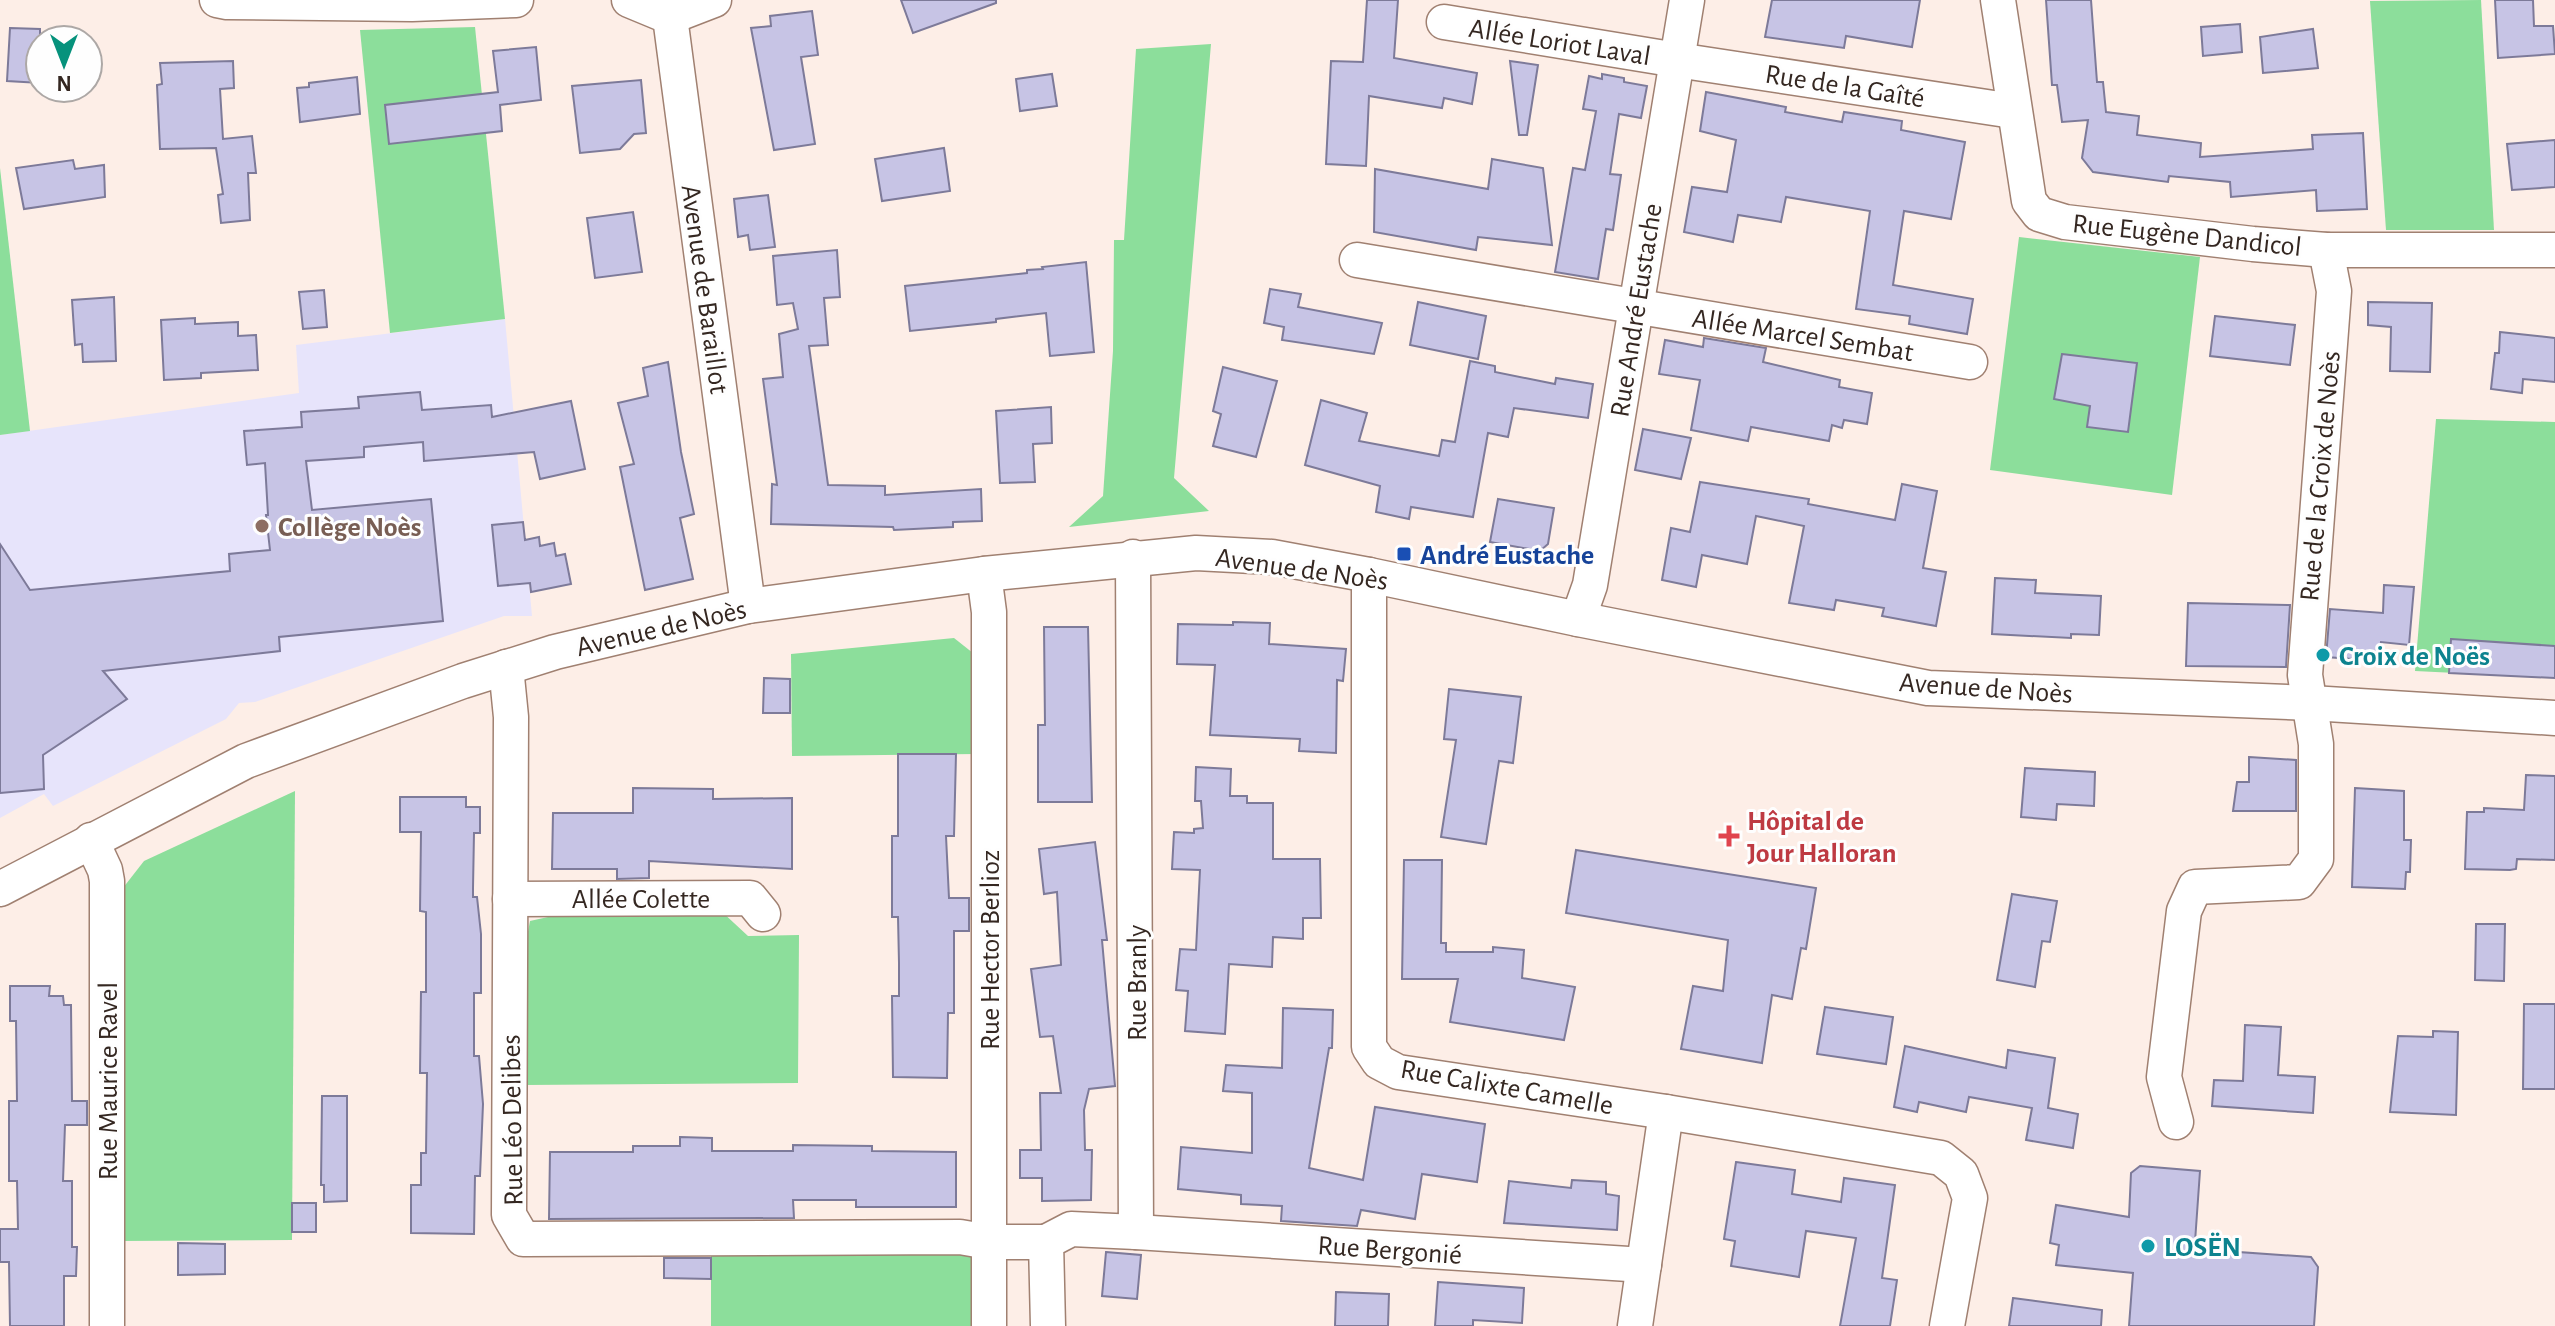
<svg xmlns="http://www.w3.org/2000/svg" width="2555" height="1326" font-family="'Alegreya Sans',sans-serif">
<rect width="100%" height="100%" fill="#fdeee7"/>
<polygon fill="#e7e4fb" points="505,319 532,616 504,616 255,702 239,703 226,719 53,806 44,794 0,818 0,435 299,393 296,345"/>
<g fill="#8cde9b">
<polygon points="2481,0 2494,230 2386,230 2370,1"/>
<polygon points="475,27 505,319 390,333 360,30"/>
<polygon points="1211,44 1174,478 1209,511 1069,527 1103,496 1113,351 1114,240 1124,240 1136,49"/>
<polygon points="0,168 30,431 0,435"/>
<polygon points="2019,237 2200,257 2172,495 1990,470"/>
<polygon points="2436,419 2555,422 2555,678 2415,671"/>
<polygon points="954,638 978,657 977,754 792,756 791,654"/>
<polygon points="295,791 292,1240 121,1241 119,893 144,861"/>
<polygon points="720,910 748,936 799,935 798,1083 525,1085 527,937 530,921 548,917 551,912"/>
<polygon points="711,1251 957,1251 975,1256 977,1326 711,1326"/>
</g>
<g fill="#c7c4e5" stroke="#7d7a99" stroke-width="2">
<polygon points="901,0 996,0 996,3 913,33"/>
<polygon points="1367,0 1398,0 1394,58 1477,73 1472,104 1444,98 1442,108 1369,96 1366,166 1326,164 1331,61 1363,62"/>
<polygon points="1772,0 1920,0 1912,47 1846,36 1844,48 1765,37"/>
<polygon points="2046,0 2091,0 2097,82 2103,82 2106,112 2139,116 2137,135 2201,143 2200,157 2313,149 2312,135 2363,133 2367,209 2317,211 2316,190 2231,197 2230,182 2169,176 2168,182 2093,172 2082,158 2088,120 2062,122 2057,85 2052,85"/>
<polygon points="2495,0 2533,0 2534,26 2553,26 2555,54 2498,58"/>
<polygon points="812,11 818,55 801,57 815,144 774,150 751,28 771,26 770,16"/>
<polygon points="2240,24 2242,52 2203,56 2201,27"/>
<polygon points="10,28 40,29 40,83 7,81"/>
<polygon points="2313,29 2318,68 2263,73 2260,37"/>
<polygon points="536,47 541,100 500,105 502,131 389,144 385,105 498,92 493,51"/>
<polygon points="233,61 234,88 220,89 223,139 252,136 256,173 248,173 250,220 221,223 218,195 223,194 216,148 160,149 157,85 162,84 160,63"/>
<polygon points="1510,61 1538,65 1527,135 1519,135"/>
<polygon points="1052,74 1057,106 1020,111 1016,79"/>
<polygon points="1602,74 1624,78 1624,82 1647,86 1641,118 1619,114 1610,174 1621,175 1613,230 1606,229 1598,279 1555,272 1573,168 1585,170 1596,111 1583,109 1589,76 1602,79"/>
<polygon points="357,77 360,114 300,122 297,88 309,87 309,83"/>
<polygon points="641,80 646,133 634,134 620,149 580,153 572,86"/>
<polygon points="1706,92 1786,107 1785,112 1842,122 1844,112 1902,121 1901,130 1965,142 1951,219 1904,211 1893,285 1973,299 1967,334 1909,324 1910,316 1856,309 1870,211 1786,197 1781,222 1738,215 1733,242 1684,232 1692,187 1727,192 1736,140 1700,131"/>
<polygon points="2555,140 2555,187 2512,190 2507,144"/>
<polygon points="944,148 950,191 882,201 875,159"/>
<polygon points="1492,159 1543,168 1552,245 1478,237 1476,250 1374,232 1375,169 1488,189"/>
<polygon points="73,160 75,169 104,165 105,197 24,209 16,168"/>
<polygon points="768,195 775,247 750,250 748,235 738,237 734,199"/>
<polygon points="633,212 642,272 595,278 587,218"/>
<polygon points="837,250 840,297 824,298 828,345 809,346 828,485 885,486 885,495 981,489 982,521 953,522 953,527 894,530 893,527 771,524 772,484 777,485 763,379 783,377 779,334 798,329 793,303 777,305 773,256"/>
<polygon points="1086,262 1094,352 1050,356 1046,313 996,319 996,322 910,331 905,286 1027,273 1027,270 1043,269 1042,267"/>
<polygon points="1270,289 1301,294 1298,307 1382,323 1374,354 1282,340 1284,327 1264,323"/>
<polygon points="324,290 327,327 303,329 299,292"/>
<polygon points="114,297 116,361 83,362 82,344 75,345 72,300"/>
<polygon points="1418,302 1486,316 1478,359 1410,345"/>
<polygon points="2368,302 2432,303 2430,372 2390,371 2391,327 2368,325"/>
<polygon points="2215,316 2295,325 2290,365 2210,356"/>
<polygon points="195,318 195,324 238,322 238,336 256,335 258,370 201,373 201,378 164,380 161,320"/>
<polygon points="2500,332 2555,338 2555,382 2523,379 2522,393 2491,389 2495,353 2499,353"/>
<polygon points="1704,338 1766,348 1763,362 1840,380 1839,387 1872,393 1867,424 1844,420 1842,428 1832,425 1829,441 1751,427 1748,441 1691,430 1700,380 1659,374 1665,340 1703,347"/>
<polygon points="2062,354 2137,363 2128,432 2087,427 2090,406 2054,399"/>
<polygon points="1470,361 1495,366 1495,372 1555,384 1556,378 1593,384 1588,418 1514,408 1508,437 1488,433 1473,517 1411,507 1409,519 1376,512 1380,486 1305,465 1321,400 1367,413 1359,441 1439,456 1442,440 1455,442"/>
<polygon points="668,362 681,452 694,514 680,518 693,579 645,590 620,467 634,464 618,403 648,396 643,368"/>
<polygon points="1223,367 1277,381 1256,457 1213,446 1221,414 1213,411"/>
<polygon points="420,392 422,410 491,405 492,417 571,401 585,469 540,479 534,452 424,461 423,442 364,447 364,457 306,461 312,510 431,499 443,621 279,637 280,651 103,671 127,699 43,755 44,789 0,793 0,544 30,590 230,571 229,554 270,550 266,515 268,515 265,463 247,465 244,431 302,427 301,412 359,408 358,397"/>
<polygon points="1051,407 1052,443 1033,444 1035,482 1000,483 996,411"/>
<polygon points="1643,429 1691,438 1681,479 1635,470"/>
<polygon points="1700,482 1809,499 1808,504 1895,520 1902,484 1937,491 1923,568 1946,572 1936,626 1882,616 1884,608 1836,600 1834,610 1789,603 1804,526 1756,516 1747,564 1702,555 1696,587 1662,580 1671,528 1690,532"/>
<polygon points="1498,499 1554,508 1548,544 1540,551 1490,542"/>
<polygon points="523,522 525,540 539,537 540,546 554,543 556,556 565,554 571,584 531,592 530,583 498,586 492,525"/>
<polygon points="1995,578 2036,580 2035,593 2101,596 2099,635 2071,634 2071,638 1992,634"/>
<polygon points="2384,585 2414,587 2409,645 2381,642 2379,661 2326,657 2330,609 2383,613"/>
<polygon points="2188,603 2290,605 2286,667 2186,666"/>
<polygon points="1233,622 1270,623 1269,644 1346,649 1343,681 1337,680 1336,753 1299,751 1300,739 1210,735 1215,665 1177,664 1178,624 1233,625"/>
<polygon points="1044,627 1088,627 1092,802 1038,802 1038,725 1045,725"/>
<polygon points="2451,639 2555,646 2555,678 2449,673"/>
<polygon points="764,678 790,679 790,713 763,713"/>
<polygon points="1449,689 1521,697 1513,763 1499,761 1486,844 1441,837 1456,740 1444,739"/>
<polygon points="898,754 956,754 954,836 946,836 949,898 969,898 969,931 954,931 954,1013 948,1013 947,1078 893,1077 892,996 899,996 899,963 898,917 892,917 892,836 898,836"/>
<polygon points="2249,757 2296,760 2296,811 2233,811 2237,782 2249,782"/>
<polygon points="1196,767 1231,769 1230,796 1247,796 1247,803 1273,803 1273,859 1320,859 1321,918 1303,918 1303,939 1273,937 1272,967 1229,964 1225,1034 1185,1031 1188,991 1176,990 1180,949 1196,950 1200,870 1172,869 1174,832 1194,833 1194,829 1203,828 1201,801 1195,801"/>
<polygon points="2025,768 2095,772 2094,806 2057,804 2056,820 2021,817"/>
<polygon points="2526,775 2555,776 2555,860 2517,859 2516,869 2510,870 2465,869 2467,812 2484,812 2484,808 2524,810"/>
<polygon points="633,788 713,789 713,799 792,798 792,869 649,861 649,878 617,879 617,869 552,869 553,813 633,813"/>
<polygon points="2355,788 2404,791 2404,840 2411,840 2410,872 2406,872 2405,889 2352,887"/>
<polygon points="400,797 466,797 466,807 480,807 480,833 474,833 473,888 473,897 477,897 481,934 481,993 474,993 474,1056 479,1056 483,1104 480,1176 475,1176 474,1234 411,1233 411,1185 421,1185 421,1153 426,1153 427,1073 420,1073 421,992 426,992 426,912 420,911 421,832 400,832"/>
<polygon points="1095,842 1107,940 1102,940 1115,1086 1089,1089 1084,1110 1085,1150 1092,1150 1091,1200 1042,1201 1042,1178 1020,1178 1020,1150 1041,1150 1040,1093 1061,1093 1053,1036 1040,1037 1031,969 1061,965 1057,892 1044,894 1039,849"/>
<polygon points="1576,850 1816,888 1806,949 1801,948 1792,999 1772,995 1762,1063 1681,1049 1693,986 1723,991 1728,940 1566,913"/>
<polygon points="1404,860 1442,860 1441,943 1446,943 1446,952 1493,952 1493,947 1524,950 1522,978 1575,987 1564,1040 1450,1022 1458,979 1402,979"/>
<polygon points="2012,894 2057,901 2050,942 2042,941 2035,987 1997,980"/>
<polygon points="2476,924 2505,924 2504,981 2475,980"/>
<polygon points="10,986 50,986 49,996 63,996 64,1005 71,1005 72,1101 87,1101 87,1125 65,1125 63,1181 72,1181 72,1247 77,1247 76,1276 64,1276 64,1326 10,1326 9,1262 0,1262 0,1229 18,1229 17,1181 9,1181 9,1101 17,1101 16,1021 10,1021"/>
<polygon points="2524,1004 2555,1004 2555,1089 2523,1089"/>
<polygon points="1825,1007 1893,1017 1886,1064 1817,1054"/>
<polygon points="1283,1008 1333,1010 1332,1048 1329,1048 1309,1168 1363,1180 1375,1107 1485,1124 1477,1182 1422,1174 1415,1219 1361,1210 1357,1226 1281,1221 1282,1206 1241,1204 1241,1195 1178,1189 1181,1147 1252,1153 1252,1093 1223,1091 1226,1065 1282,1068"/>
<polygon points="2245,1025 2281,1027 2278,1075 2315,1077 2313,1113 2212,1106 2214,1080 2243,1081"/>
<polygon points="2433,1031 2458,1032 2456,1115 2390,1112 2398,1036 2433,1037"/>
<polygon points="1905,1046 2006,1068 2008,1050 2055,1058 2048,1108 2078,1114 2073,1148 2026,1140 2032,1108 1969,1097 1966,1112 1919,1102 1917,1112 1894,1107"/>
<polygon points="322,1096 347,1096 347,1201 324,1202 324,1185 321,1185"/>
<polygon points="680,1137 712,1138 712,1151 793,1151 793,1145 872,1146 872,1151 956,1152 956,1207 856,1207 856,1200 793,1200 794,1218 549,1219 550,1152 633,1152 633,1146 680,1146"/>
<polygon points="1736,1162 1795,1170 1792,1194 1841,1202 1844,1178 1895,1185 1882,1278 1897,1280 1890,1326 1840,1326 1856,1238 1806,1231 1799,1277 1731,1266 1735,1241 1724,1239"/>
<polygon points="2140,1166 2200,1171 2195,1242 2240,1247 2239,1252 2311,1257 2318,1267 2314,1326 2129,1326 2133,1273 2056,1265 2059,1245 2050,1243 2056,1205 2129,1217 2131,1173"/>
<polygon points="1572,1180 1606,1182 1606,1194 1619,1196 1617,1230 1504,1223 1509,1181 1571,1188"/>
<rect x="292" y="1203" width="24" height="29"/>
<polygon points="178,1243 225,1244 225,1274 178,1275"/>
<polygon points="1106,1252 1141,1255 1137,1299 1102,1296"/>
<polygon points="664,1258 711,1258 711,1279 664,1278"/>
<polygon points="1438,1282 1524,1288 1522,1323 1473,1320 1473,1326 1435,1326"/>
<polygon points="1336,1292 1389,1294 1388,1326 1335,1326"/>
<polygon points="2013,1298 2102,1310 2101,1326 2009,1326"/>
</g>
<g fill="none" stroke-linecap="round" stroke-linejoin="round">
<g stroke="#a08071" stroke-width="37">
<g id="minor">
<polyline points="217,0 227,2 412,4 516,0"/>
<polyline points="629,0 670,17 748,606"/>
<polyline points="1998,0 2029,201 2039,214 2065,222 2253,244 2326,250 2555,250"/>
<polyline points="670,17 714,0"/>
<polyline points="1444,22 1677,60 2013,111"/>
<polyline points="1357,260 1970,362"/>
<polyline points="984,574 989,612 989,1326"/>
<polyline points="1369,575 1369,1047 1379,1062 1398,1072 1666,1112 1941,1158 1961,1174 1970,1198 1947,1326"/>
<polyline points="1578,619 1590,585 1687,0"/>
<polyline points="506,667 511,717 509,1215 523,1239 960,1237 989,1242 1046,1242"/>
<polyline points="91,840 105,870 107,881 107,1326"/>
<polyline points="0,889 246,761 463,681 555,652 748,606 984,574 1196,553 1272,557 1369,575 1578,619 1928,688 2311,703 2555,718"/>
<polyline points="510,899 750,898 763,914"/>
<polyline points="2176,1122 2164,1077 2184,911 2195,887 2299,882 2316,859 2316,744 2305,675 2334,291 2326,250"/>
<polyline points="1136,1232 1644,1265"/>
<polyline points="1048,1326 1046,1242 1071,1229 1136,1232 1133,557"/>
<polyline points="1635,1326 1666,1112"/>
</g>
</g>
<use href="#minor" stroke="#fff" stroke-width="34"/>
</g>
<circle fill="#8d6e63" stroke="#fefefe" stroke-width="3" cx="262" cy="526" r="8"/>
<rect fill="#1a4fb4" stroke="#fefefe" stroke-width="3" x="1396" y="546" width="16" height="16" rx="4"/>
<g fill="#0f9aa8" stroke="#fefefe" stroke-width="3">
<circle cx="2323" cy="655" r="8"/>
<circle cx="2148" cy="1246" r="8"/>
</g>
<path fill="#e0444e" stroke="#fefefe" stroke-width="3" d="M1725 824h8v8h8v8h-8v8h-8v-8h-8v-8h8z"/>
<g text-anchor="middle" stroke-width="6" stroke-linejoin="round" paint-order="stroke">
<g font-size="28" fill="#342721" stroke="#fefefe">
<text transform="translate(1560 41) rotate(9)" y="10">Allée Loriot Laval</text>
<text transform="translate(1845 85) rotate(9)" y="10">Rue de la Gaîté</text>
<text transform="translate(2187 234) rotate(6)" y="10">Rue Eugène Dandicol</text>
<text transform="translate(706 289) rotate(82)" y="10">Avenue de Baraillot</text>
<text transform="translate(1635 310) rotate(-81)" y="10">Rue André Eustache</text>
<text transform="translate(1803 334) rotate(9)" y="10">Allée Marcel Sembat</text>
<text transform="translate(2319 476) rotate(-85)" y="10">Rue de la Croix de Noès</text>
<text transform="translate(1302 568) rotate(8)" y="10">Avenue de Noès</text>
<text transform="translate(661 627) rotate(-13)" y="10">Avenue de Noès</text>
<text transform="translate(1986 687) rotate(4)" y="10">Avenue de Noès</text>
<text x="641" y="908">Allée Colette</text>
<text transform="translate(989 950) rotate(-90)" y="10">Rue Hector Berlioz</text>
<text transform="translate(1136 983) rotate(-90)" y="10">Rue Branly</text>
<text transform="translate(107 1081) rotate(-90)" y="10">Rue Maurice Ravel</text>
<text transform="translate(1507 1086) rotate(10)" y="10">Rue Calixte Camelle</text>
<text transform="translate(511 1120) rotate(-91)" y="10">Rue Léo Delibes</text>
<text transform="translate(1390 1249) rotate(4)" y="10">Rue Bergonié</text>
</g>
<g font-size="28" font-weight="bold" fill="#785e54" stroke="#fefefe" text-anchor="start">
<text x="278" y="536">Collège Noès</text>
</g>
<g font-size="28" font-weight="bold" fill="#164399" stroke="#fefefe" text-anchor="start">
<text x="1420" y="564">André Eustache</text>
</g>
<g font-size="28" font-weight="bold" fill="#0d838f" stroke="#fefefe" text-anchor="start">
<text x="2339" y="665">Croix de Noës</text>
<text x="2164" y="1256">LOSËN</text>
</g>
<g font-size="28" font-weight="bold" fill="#be3a42" stroke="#fefefe" text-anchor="start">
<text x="1747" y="830">Hôpital de<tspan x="1747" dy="32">Jour Halloran</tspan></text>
</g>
</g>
<g transform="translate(64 64) rotate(180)"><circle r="38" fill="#fefefe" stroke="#ada8a6" stroke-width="2"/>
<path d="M0-6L14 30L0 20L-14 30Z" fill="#06927c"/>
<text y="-12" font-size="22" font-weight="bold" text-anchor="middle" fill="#342721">N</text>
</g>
</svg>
